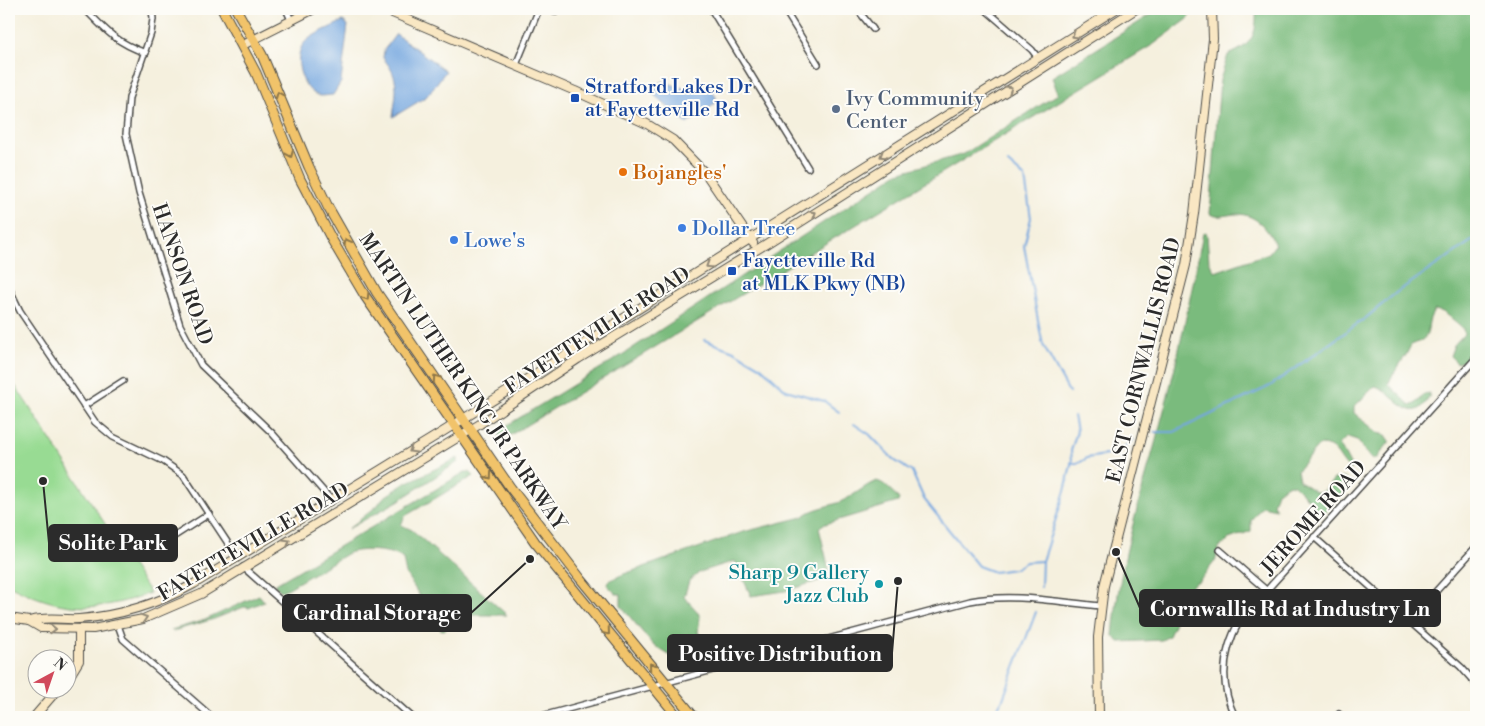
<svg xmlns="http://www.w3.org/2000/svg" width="1485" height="726" font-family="'Libre Bodoni',serif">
<rect width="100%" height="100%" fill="#fdfcf7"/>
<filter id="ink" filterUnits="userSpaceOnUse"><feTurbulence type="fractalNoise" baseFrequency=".02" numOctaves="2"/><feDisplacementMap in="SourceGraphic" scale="10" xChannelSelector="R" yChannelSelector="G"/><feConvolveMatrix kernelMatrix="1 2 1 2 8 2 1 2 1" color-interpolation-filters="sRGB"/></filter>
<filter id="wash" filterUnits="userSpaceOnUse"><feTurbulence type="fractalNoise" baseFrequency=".0096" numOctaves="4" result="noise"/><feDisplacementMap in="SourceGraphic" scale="20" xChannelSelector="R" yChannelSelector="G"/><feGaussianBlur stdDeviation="1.12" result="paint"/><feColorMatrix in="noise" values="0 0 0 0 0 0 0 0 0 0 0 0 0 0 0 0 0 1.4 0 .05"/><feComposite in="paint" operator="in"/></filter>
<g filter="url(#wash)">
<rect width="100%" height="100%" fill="#f5f0de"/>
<path fill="#98db93" stroke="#62835f" d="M9 376 150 593C95 613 61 612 9 585Z"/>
<g fill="#7abb7d" stroke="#527354">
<polygon points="1160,9 1192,9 1188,19 1154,44 507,437 499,437 500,430 506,426 622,355 898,173 964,154 1058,94 1052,77"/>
<path d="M1256 9H1476V348L1464 361 1457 363 1450 356 1454 345 1464 334 1463 329 1443 312 1435 310C1421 327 1438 336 1411 345 1405 360 1394 370 1388 384L1410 405 1419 401 1424 394 1430 393C1429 399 1426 403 1422 407 1408 421 1389 389 1375 386L1354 407V413L1378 433 1386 435 1390 441 1376 459 1370 458 1357 440 1348 437 1339 444 1351 466V470C1337 460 1339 445 1319 445L1297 471 1299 481 1316 492H1323L1334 479 1343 478 1347 480 1348 488 1321 516 1317 517 1313 504 1294 485 1289 484 1277 492 1273 504 1276 509 1262 506 1251 520V531L1229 539 1219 548 1215 561 1200 580 1179 594 1175 609 1176 620 1169 636 1162 640 1119 642 1113 636C1119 560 1144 487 1163 414 1179 355 1191 294 1203 233L1206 232 1207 235 1209 262 1215 272 1269 253 1275 245C1269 230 1256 214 1237 214 1227 214 1219 219 1210 214L1220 80 1228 55C1253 45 1257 34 1256 9Z"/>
<polygon points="458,458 458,462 398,501 348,529 377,506 383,498 404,484"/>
<path d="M465 472H470L474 476 405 516 401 525 412 530 507 615H470L455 620 444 630 440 629 406 574 403 559C393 550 362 548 348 553L289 588 281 591 274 585Z"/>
<path d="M876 481C885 482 893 493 899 499L898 502 822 525 819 528 830 574 828 578 785 591 751 596 735 561 700 572 689 581 684 597 697 611 700 617 698 632 708 650 704 663H682L653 645 621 606V594H616L607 585 608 581 624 574 743 532 803 517C811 508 830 507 842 501 854 496 864 486 876 481Z"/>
<polygon points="259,595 264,601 249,608 244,607 214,619 173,631 171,630 205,620"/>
</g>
<g fill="#73a6df" stroke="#4f6885">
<path d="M343 21 348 25 341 82 333 95C328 95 321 97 317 95 301 89 291 54 306 41 315 33 332 27 343 21Z"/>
<path d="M396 34 446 71 426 97 393 117C396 92 401 79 383 58L384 50Z"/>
<polygon points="662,81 694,92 704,85 710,88 716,97 715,104 687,124 651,92"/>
</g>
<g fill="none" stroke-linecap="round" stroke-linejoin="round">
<g stroke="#73a6df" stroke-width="2">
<polyline points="1008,163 1025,178 1031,218 1024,246 1041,336 1043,345 1069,392"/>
<polyline points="704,340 734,351 761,367 786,390 824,401 839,412"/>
<polyline points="854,424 869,434 894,460 912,472 924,499 978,566 994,572 1014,569 1026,562 1042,561"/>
<polyline points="1155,432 1174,432 1270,386 1367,317 1397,292 1476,238"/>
<polyline points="1071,463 1079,463 1087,458 1111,454 1124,448 1133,439"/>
<polyline points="1041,587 1042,561 1065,491 1072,460 1071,451 1077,431 1074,416"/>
<polyline points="992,717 1003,699 1036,612"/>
</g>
</g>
</g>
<g filter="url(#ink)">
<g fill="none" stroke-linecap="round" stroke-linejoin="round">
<g stroke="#494946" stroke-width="8">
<g id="street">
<path d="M85 9C106 31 117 43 146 53"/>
<polyline points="152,9 153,19 151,33 129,98 126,134 139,193 180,325 201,365 272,433 332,501"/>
<polyline points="286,9 291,20"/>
<polyline points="548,9 556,11 563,9"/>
<polyline points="711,9 808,168"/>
<polyline points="784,9 818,64"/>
<polyline points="857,9 873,29"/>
<polyline points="985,9 1032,50 1038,58"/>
<polyline points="516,65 539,9"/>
<polyline points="9,288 20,311 95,422 113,437 163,461 183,475 237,557"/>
<polyline points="84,406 123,381"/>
<polyline points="1314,537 1461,667 1476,684"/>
<polyline points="170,539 209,514"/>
<polyline points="1220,550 1266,590"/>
<polyline points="243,567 412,717"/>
<polyline points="1409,621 1476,547"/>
<polyline points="118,625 123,639 212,717"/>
<path d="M538 717 970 601C1014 593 1057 602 1101 606"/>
<path d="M1235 717C1219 684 1222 652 1240 620L1476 358"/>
<polyline points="1337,717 1339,714"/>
</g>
</g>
<g stroke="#494946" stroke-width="10">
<g id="secondary">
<polyline points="383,9 575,91 647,124 673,140 706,174 753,243"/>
<polyline points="243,45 314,9"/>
<polyline points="9,618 29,621 41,628 93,629 143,619 201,594 480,424 578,359 766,244 1136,9"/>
<path d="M29 621C46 616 61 620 79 619 119 616 159 603 194 584L444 431 1116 9"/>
<polyline points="68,679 79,661 79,630"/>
<polyline points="34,717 59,688"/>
<polyline points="1099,717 1098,637 1104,586 1186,265 1194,214 1213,39 1212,9"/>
</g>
</g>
<g stroke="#494946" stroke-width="11">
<g id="primary">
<polyline points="222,9 256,73 300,179 332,240 365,296 535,542 678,717"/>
<polyline points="236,9 262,55 309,167 328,207 377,293 510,487 580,578 694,717"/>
</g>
</g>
<use href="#street" stroke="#fff" stroke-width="5"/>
<use href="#secondary" stroke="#f9e7c3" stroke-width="8"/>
<use href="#primary" stroke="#f1c36a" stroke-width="9"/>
</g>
<defs><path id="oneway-chevron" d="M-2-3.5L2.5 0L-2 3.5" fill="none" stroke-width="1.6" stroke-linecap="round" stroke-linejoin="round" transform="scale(1.25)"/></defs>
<g stroke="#928977">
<use href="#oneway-chevron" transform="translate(1075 35) rotate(148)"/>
<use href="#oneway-chevron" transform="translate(1009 89) rotate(-32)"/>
<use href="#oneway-chevron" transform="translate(883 155) rotate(148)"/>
<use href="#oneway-chevron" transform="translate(813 214) rotate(-32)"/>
<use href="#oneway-chevron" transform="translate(709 265) rotate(148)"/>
<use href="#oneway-chevron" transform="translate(412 450) rotate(149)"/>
<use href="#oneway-chevron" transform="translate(287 542) rotate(-30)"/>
<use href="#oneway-chevron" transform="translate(144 618) rotate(-18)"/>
<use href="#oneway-chevron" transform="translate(53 629) rotate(2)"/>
</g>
<g stroke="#8e774a">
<use href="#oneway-chevron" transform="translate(279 95) rotate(-111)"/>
<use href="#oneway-chevron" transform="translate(290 154) rotate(67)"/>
<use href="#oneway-chevron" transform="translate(347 242) rotate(-119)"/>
<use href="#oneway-chevron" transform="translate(366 297) rotate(58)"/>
<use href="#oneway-chevron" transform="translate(436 378) rotate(-125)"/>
<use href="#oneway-chevron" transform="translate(489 476) rotate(55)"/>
<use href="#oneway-chevron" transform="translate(607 632) rotate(50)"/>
<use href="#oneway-chevron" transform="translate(652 666) rotate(-129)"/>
</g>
</g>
<g fill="#1a4fb4" stroke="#fdfcf7" stroke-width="2">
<rect x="570" y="93" width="10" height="10" rx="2.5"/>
<rect x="727" y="266" width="10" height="10" rx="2.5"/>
</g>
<circle fill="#5c6f8a" stroke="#fdfcf7" stroke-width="2" cx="836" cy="109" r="5"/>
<circle fill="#e8710a" stroke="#fdfcf7" stroke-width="2" cx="623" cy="172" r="5"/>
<g fill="#3f7fe0" stroke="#fdfcf7" stroke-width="2">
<circle cx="682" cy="228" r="5"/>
<circle cx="454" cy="240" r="5"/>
</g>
<circle fill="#0f9aa8" stroke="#fdfcf7" stroke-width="2" cx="879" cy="584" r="5"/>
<g text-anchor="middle" stroke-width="4" stroke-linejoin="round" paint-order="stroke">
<g font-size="20" fill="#164399" stroke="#fdfcf7" text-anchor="start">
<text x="585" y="93">Stratford Lakes Dr<tspan x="585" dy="23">at Fayetteville Rd</tspan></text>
<text x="742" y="267">Fayetteville Rd<tspan x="742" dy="23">at MLK Pkwy (NB)</tspan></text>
</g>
<g font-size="20" fill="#4e5e75" stroke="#fdfcf7" text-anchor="start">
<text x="846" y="105">Ivy Community<tspan x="846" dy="23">Center</tspan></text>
</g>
<g font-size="20" fill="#c56008" stroke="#fdfcf7" text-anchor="start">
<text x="633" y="179">Bojangles'</text>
</g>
<g font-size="20" fill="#366cbe" stroke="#fdfcf7" text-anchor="start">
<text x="692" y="235">Dollar Tree</text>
<text x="464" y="247">Lowe's</text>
</g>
<g font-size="20" fill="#2b2b2b" stroke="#fdfcf7">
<text transform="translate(183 274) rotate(71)" y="7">HANSON ROAD</text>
<text transform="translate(597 330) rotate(-33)" y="7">FAYETTEVILLE ROAD</text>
<text transform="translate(1143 360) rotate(-76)" y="7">EAST CORNWALLIS ROAD</text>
<text transform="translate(463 381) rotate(56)" y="7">MARTIN LUTHER KING JR PARKWAY</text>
<text transform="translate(1313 517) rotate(-48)" y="7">JEROME ROAD</text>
<text transform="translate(253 541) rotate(-30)" y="7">FAYETTEVILLE ROAD</text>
</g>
<g font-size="20" fill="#0d838f" stroke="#fdfcf7" text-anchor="end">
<text x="869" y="579">Sharp 9 Gallery<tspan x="869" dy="23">Jazz Club</tspan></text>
</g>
</g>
<path fill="none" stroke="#2b2b2b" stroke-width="2" d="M43 481L49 543M1116 552L1140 608M530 559L471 613M898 581L892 653"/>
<g fill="#2b2b2b" stroke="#fdfcf7" stroke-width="2">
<circle cx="43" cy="481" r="5"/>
<circle cx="1116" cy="552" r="5"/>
<circle cx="530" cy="559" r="5"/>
<circle cx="898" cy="581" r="5"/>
</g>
<g fill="#2b2b2b" stroke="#2b2b2b" stroke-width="2">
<rect x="49" y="525" width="128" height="36" rx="5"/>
<rect x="1140" y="590" width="300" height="36" rx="5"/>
<rect x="283" y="595" width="188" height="36" rx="5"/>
<rect x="668" y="635" width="224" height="36" rx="5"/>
</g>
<g font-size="21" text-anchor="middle" font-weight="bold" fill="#fff">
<text x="113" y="550">Solite Park</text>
<text x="1290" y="616">Cornwallis Rd at Industry Ln</text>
<text x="377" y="620">Cardinal Storage</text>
<text x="780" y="661">Positive Distribution</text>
</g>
<rect width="1485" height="726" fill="none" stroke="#fdfcf7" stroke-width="30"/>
<g transform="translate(52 674) rotate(40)"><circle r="24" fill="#fdfcf7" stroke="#a9a8a5"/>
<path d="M0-4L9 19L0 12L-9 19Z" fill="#d1495b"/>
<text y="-8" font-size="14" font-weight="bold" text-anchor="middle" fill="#2b2b2b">N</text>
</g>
</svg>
